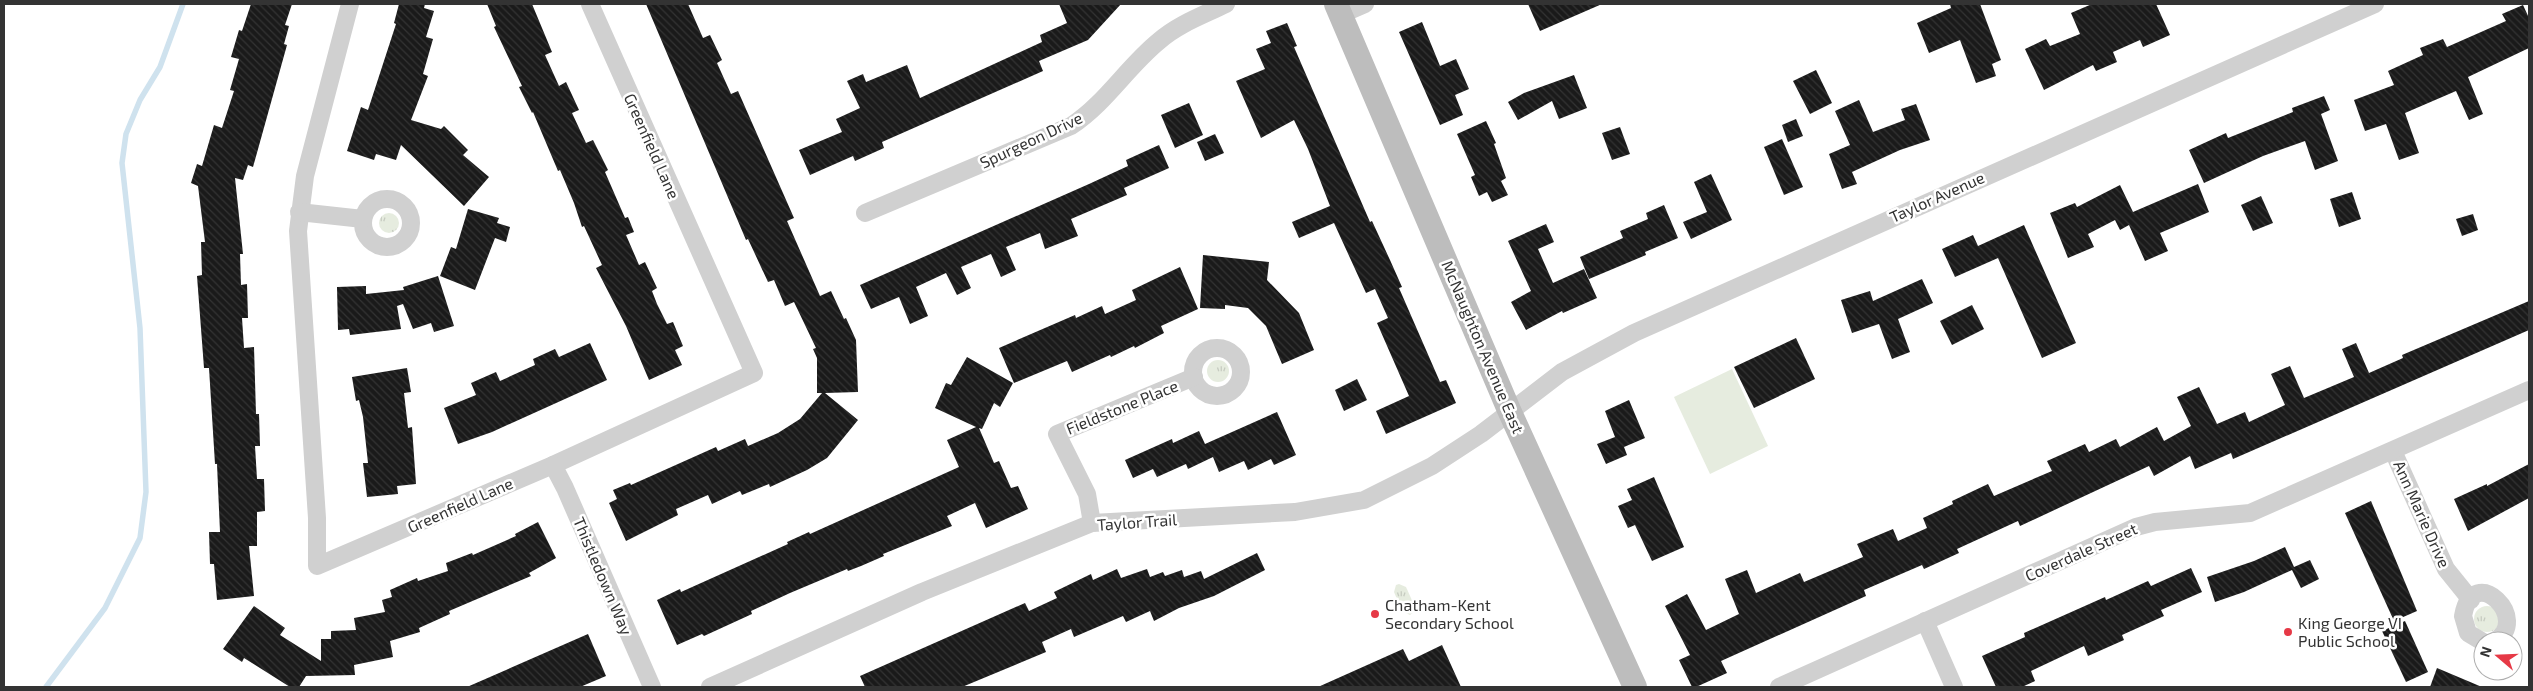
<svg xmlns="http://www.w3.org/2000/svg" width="2533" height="691" font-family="'Exo 2',sans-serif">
<defs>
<pattern id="grass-tufts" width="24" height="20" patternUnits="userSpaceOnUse" patternTransform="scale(1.25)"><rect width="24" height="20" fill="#e6ecdf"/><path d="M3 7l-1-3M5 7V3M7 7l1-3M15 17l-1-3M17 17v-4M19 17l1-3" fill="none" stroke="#c6cbc0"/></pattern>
<pattern id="building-back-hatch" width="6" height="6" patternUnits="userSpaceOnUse" patternTransform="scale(1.25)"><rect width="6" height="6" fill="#1a1a1a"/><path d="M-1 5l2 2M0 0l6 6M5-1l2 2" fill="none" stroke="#333"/></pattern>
</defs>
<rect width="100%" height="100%" fill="#fff"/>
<g fill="url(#grass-tufts)">
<circle cx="389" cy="223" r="10"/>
<circle cx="1218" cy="371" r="11"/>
<polygon points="1399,584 1406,587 1415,607 1415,611 1410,615 1402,611 1394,592 1396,585"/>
<circle cx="2487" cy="619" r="13"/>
</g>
<polygon fill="#e6ecdf" points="1732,369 1768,446 1710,474 1674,397"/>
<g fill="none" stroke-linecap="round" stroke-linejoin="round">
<polyline stroke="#cfe2ee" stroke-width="5.5" points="46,687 105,608 140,538 146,492 140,328 122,163 126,134 140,100 160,67 183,4"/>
</g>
<g fill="url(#building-back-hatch)">
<polygon points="251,4 292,4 285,25 289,26 284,44 287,45 253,167 248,165 243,180 235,178 243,254 240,254 241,285 247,284 248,318 242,318 244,348 254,347 256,414 259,414 260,446 255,446 257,479 264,479 265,511 257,512 257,546 249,546 254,596 217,600 214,564 210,564 209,532 220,532 217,464 215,464 209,368 204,368 197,276 202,275 201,242 205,242 198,186 191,183 197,164 202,166 214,125 222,128 234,91 230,90 239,59 231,57 239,30 242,31"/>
<polygon points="399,4 425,4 424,8 434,11 426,37 433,39 423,74 428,76 411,120 441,129 444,126 468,150 463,155 489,177 464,206 401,145 396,160 376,154 374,160 347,151 361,107 368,110 396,24 394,23"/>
<polygon points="487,4 532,4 552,52 545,55 559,86 566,82 579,110 572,113 586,143 593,140 608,170 605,172 625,218 628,217 634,232 626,235 639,265 645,262 657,288 652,291 657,304 667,324 673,322 683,346 675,350 682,365 649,380 626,326 596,268 602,265 584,226 582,227 574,203 560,170 558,171 533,112 532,113 519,87 522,86 494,27 496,26"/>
<polygon points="646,4 688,4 703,38 710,35 722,60 717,63 731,94 738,91 794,218 787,221 820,296 831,291 844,319 846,318 856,340 858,392 825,393 858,420 827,458 807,470 770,487 769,484 742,495 740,491 712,504 708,495 676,509 678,515 626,541 609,503 617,499 613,490 630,483 631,485 716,447 718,451 745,439 748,446 778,433 800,419 822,393 817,393 817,358 813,349 816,348 794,302 785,306 774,280 768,282 748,239 746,240"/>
<polygon points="1059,4 1121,4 1088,40 1039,61 1043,71 882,142 884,148 855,161 853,156 810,175 799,150 842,132 836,119 860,108 847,81 863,74 866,82 907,65 920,98 1042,42 1040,35 1067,23"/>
<polygon points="1528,4 1602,4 1540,31"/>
<polygon points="1950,4 1980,4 2001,60 1992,64 1996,76 1976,83 1960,40 1929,53 1917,23 1951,8"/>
<polygon points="2092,4 2156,4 2170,35 2143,47 2140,40 2113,52 2117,62 2096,71 2093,65 2044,90 2025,49 2046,39 2050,46 2080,34 2071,13"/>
<polygon points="2523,5 2529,18 2529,48 2468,77 2483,114 2469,120 2456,91 2405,113 2419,153 2399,160 2386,124 2365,131 2354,100 2394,85 2388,71 2423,55 2420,48 2443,39 2447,47 2506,21 2502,14"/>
<polygon points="1422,22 1440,66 1456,59 1469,89 1455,95 1463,115 1440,125 1399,32"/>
<polygon points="1287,23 1297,46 1294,47 1370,222 1372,221 1390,260 1402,287 1399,288 1440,382 1446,380 1456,403 1386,434 1376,411 1409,396 1377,323 1388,318 1375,289 1366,293 1334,223 1299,238 1292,222 1330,206 1308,149 1294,120 1261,138 1236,81 1265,69 1256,49 1271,43 1266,31"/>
<polygon points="1816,70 1832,103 1810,114 1793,81"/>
<polygon points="1574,75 1587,108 1559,119 1552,101 1518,120 1508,102 1524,93"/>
<polygon points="2324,96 2330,110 2321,114 2338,161 2315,170 2305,141 2263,156 2204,183 2189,150 2226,133 2228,138 2293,112 2292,108"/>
<polygon points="1859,100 1873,132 1905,120 1901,109 1916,104 1930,140 1900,150 1852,172 1857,184 1842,189 1829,154 1850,145 1835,111"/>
<polygon points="1189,103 1203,135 1175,148 1161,115"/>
<polygon points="1796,119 1803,136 1788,142 1782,125"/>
<polygon points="1486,121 1496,143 1494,144 1506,178 1501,181 1508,195 1492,202 1487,192 1479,196 1471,177 1475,175 1457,134"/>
<polygon points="1620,127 1630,154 1612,160 1602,133"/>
<polygon points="1215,134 1224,153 1205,161 1197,142"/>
<polygon points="1782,139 1803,187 1784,195 1764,147"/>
<polygon points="1159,145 1169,168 1124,188 1127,195 1071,219 1078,236 1045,249 1040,233 1006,247 1016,270 1001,277 991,254 961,267 971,288 957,295 946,273 916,287 928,316 910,324 899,297 871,309 860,285 1089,184 1128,166 1126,160"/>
<polygon points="1711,174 1732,220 1691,239 1683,222 1707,212 1694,182"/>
<polygon points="2198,184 2209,212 2160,233 2168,251 2145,261 2129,225 2120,230 2115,220 2088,234 2094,247 2068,258 2050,213 2075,203 2077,207 2120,185 2133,212"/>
<polygon points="2352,192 2361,219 2339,227 2330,199"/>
<polygon points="2261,196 2273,223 2253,231 2241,205"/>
<polygon points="1664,205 1678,238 1645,252 1646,255 1589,279 1580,257 1623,238 1620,231 1648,219 1646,213"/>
<polygon points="468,209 499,218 497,223 510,227 506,242 495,238 475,290 440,276 451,247 456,249"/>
<polygon points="2473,214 2478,230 2462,236 2456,219"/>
<polygon points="1546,224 1554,242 1538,249 1553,283 1584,269 1597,298 1563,313 1562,311 1526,330 1511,302 1531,291 1508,241"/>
<polygon points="2024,225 2076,343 2042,358 1998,258 1955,277 1942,249 1973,235 1978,246"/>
<polygon points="1203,255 1269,262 1267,280 1299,313 1314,350 1282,364 1266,326 1248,308 1225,305 1225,309 1200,308"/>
<polygon points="1180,267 1198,309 1161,326 1164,333 1135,348 1134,346 1111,357 1110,355 1072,372 1067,361 1014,383 999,348 1075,315 1076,318 1102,306 1105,314 1136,300 1132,290"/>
<polygon points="438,276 454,326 434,332 431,323 413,329 403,304 397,306 401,329 350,335 349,329 338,330 337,287 366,286 366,294 404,290 403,287"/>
<polygon points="1922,279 1933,303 1898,319 1910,352 1892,359 1879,324 1852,333 1841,300 1870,291 1873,301"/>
<polygon points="2529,301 2529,330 2233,459 2231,453 2195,469 2190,456 2154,476 2149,466 2020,526 2018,521 1957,549 1959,553 1924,569 1922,565 1864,590 1866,596 1721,661 1727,673 1696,687 1692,687 1679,660 1690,655 1665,606 1687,594 1706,630 1739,614 1725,579 1747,570 1756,593 1800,573 1804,582 1863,557 1857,544 1893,529 1898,541 1927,528 1923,518 1953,504 1952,501 1988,484 1994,496 2052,471 2047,461 2085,444 2089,452 2116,439 2120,447 2157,427 2164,441 2191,426 2177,397 2199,387 2217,424 2245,412 2249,422 2285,405 2271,374 2290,366 2304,398 2354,377 2342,349 2356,343 2369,373 2403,358 2402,355"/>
<polygon points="1972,305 1984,329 1952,345 1940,321"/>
<polygon points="1796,338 1815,379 1754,408 1734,367"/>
<polygon points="590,343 607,380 492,432 458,444 444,408 476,395 471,383 496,372 500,381 535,365 533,359 555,349 559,357"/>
<polygon points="967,357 1013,383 1000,407 994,403 982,429 979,428 994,463 999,461 1011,488 1018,486 1028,509 986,528 975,503 947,516 952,526 883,554 884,556 861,566 848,571 847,569 790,593 751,611 752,614 704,636 702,634 677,645 657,600 680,589 681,592 788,544 787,542 809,532 810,534 959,467 947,440 976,427 935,408 946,383 951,385"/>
<polygon points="407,368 411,392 404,393 408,428 412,427 416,484 397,486 398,494 367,497 363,463 368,463 363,417 359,400 356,401 352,377"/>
<polygon points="1357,379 1367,400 1344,411 1335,390"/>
<polygon points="1629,400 1645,438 1624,447 1627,455 1606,464 1597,444 1615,437 1605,411"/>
<polygon points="1277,412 1296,455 1274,465 1271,459 1248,470 1244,461 1219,472 1213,457 1188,469 1186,464 1157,477 1153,469 1133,478 1125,460 1172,439 1173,443 1199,431 1205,444"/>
<polygon points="2529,464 2529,498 2468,531 2454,499 2487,484 2487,486"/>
<polygon points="1654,477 1684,547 1652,561 1635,525 1628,528 1618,506 1632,500 1627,489"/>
<polygon points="2371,501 2417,611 2394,621 2345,513"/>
<polygon points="538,522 556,558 529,573 531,576 449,611 450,614 419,628 420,632 390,641 393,657 354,665 355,675 306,676 299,687 290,687 244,658 242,662 223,649 254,606 285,628 280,635 321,661 321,639 331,639 331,631 356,630 354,618 385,612 382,600 392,597 390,590 417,578 418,581 448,571 446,563 472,553 473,555 516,536 515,534"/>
<polygon points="2285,547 2294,567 2310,560 2319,579 2301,588 2292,570 2244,592 2215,602 2207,577 2254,561"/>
<polygon points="1257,553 1265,570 1214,596 1179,608 1154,621 1150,611 1126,622 1123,616 1074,637 1071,629 1042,642 1046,652 962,687 865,687 860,676 1025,603 1029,611 1057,598 1054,592 1091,574 1093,580 1117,569 1121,578 1147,569 1150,577 1163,572 1165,576 1182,570 1184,577 1201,571 1204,579"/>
<polygon points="2191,568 2202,592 2161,610 2164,616 2122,635 2124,640 2088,656 2084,646 2031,671 2035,681 2022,687 1996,687 1982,656 2025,637 2024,633 2105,597 2106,600 2148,581 2151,586"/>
<polygon points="2405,621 2428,672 2406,682 2382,631"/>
<polygon points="588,634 606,676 580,687 467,687"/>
<polygon points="1442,645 1461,687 1318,687 1403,649 1409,661"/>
<polygon points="2437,668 2482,687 2430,687"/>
</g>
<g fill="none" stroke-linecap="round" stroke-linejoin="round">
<g stroke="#d0d0d0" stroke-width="18">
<polyline points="350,4 305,176 298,231 317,518 317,566 553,465 754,373 590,4"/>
<polyline points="1342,14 1365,4"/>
<circle cx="387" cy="223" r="24"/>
<polyline points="299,212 363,219"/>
<path d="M865 213 1071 126C1106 103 1127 67 1159 41 1178 24 1204 15 1226 4"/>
<circle cx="1217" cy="372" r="24"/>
<polyline points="2393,451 2446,569 2471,600"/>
<polyline points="553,465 565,488 652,687"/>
<polyline points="1092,523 1087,494 1057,434 1194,377"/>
<polyline points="1925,621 1954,687"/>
<path d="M2483 642 2468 633 2463 616C2473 560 2533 621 2494 641"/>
<polyline points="710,687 922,592 1092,523 1295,512 1364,500 1432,466 1481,434 1562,372 1634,333 2375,4"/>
<polyline points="1779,687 2136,527 2155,522 2250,513 2529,390"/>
</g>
<polyline stroke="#bdbdbd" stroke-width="24" points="1336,4 1509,410 1635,687"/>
</g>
<g fill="#e63946" stroke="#fff" stroke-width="2">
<circle cx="1375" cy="614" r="5"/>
<circle cx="2288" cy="632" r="5"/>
</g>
<g text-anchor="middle" stroke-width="5" stroke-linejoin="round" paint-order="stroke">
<g font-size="16" fill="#333" stroke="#fff">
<text transform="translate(1031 140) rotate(-25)" y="6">Spurgeon Drive</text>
<text transform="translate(652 146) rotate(66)" y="6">Greenfield Lane</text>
<text transform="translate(1937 197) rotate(-24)" y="6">Taylor Avenue</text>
<text transform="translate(1483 347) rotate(67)" y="6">McNaughton Avenue East</text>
<text transform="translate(1122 407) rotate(-22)" y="6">Fieldstone Place</text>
<text transform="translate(460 505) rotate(-24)" y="6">Greenfield Lane</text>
<text transform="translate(2422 514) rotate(66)" y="6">Ann Marie Drive</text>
<text transform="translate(1137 522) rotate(-4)" y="6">Taylor Trail</text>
<text transform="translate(2081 552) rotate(-24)" y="6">Coverdale Street</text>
<text transform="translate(603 576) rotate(67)" y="6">Thistledown Way</text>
</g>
<g font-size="16" fill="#333" stroke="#fff" text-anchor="start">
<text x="1385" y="611">Chatham-Kent<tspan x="1385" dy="18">Secondary School</tspan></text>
<text x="2298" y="629">King George VI<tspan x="2298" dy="18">Public School</tspan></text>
</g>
</g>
<rect width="2533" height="691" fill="none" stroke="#333333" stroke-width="10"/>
<g transform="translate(2498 656) rotate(289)"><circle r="24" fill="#ffffff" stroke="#adadad"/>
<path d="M0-4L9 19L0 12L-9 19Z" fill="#e63946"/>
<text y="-8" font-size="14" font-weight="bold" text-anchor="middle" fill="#333333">N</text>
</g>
</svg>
